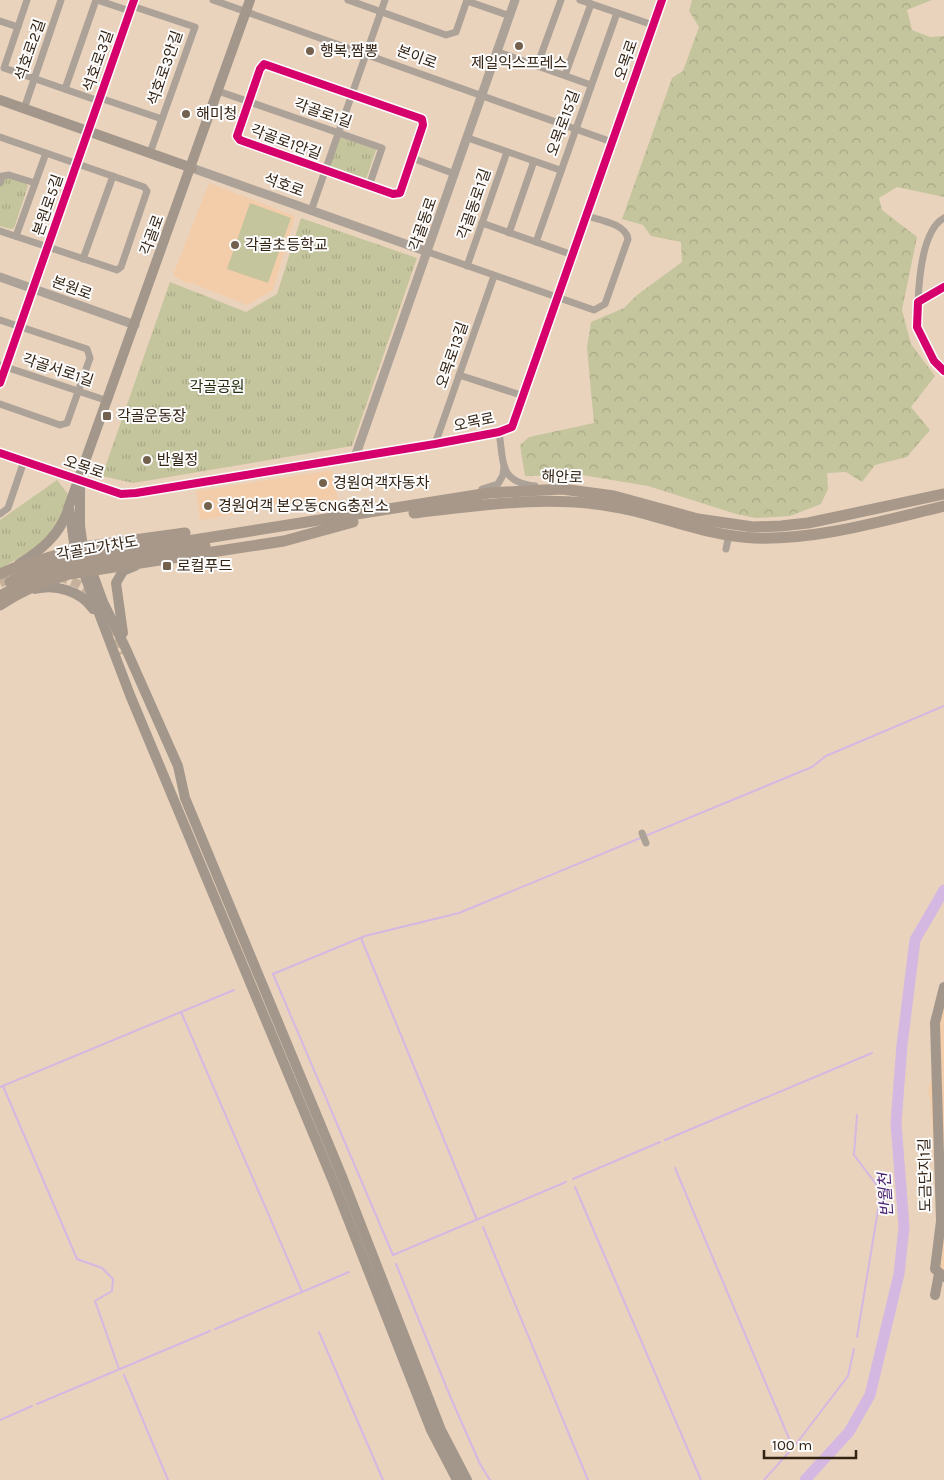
<svg xmlns="http://www.w3.org/2000/svg" width="944" height="1480" font-family="Karla,'Noto Sans KR',sans-serif">
<defs>
<pattern id="grass-tufts" width="24" height="20" patternUnits="userSpaceOnUse" patternTransform="scale(1.25)"><rect width="24" height="20" fill="#c4c49d"/><path d="M3 7l-1-3M5 7V3M7 7l1-3M15 17l-1-3M17 17v-4M19 17l1-3" fill="none" stroke="#a9a886"/></pattern>
<pattern id="forest-crowns" width="20" height="18" patternUnits="userSpaceOnUse" patternTransform="scale(1.25)"><rect width="20" height="18" fill="#c4c49d"/><path d="M2 6a3 3 0 1 1 6 0M12 15a3 3 0 1 1 6 0" fill="none" stroke="#a9a886"/></pattern>
</defs>
<rect width="100%" height="100%" fill="#ead3bd"/>
<g fill="#f3cdaa">
<polygon points="209,183 295,216 273,290 247,305 194,284 186,283 173,275"/>
<polygon points="332,470 338,500 308,507 285,506 200,520 196,491"/>
<polygon points="944,994 944,1275 939,1274 931,1102 928,1092 937,1055 935,1023"/>
</g>
<g fill="url(#grass-tufts)">
<polygon points="341,137 375,148 376,150 366,179 364,181 331,170 329,167 339,138"/>
<polygon points="5,176 26,183 28,186 14,228 11,229 0,226 0,186"/>
<polygon points="301,218 417,258 352,446 133,483 102,476 170,282 246,312 277,294"/>
<path d="M57 480 68 494C58 536 35 549 0 569V520Z"/>
</g>
<polygon fill="url(#forest-crowns)" points="692,0 932,0 907,10 912,30 930,37 944,36 944,197 897,187 879,198 882,210 917,237 902,310 911,344 935,376 911,407 930,430 907,457 875,465 862,482 846,472 827,473 828,489 821,504 790,516 756,518 736,514 648,486 582,475 525,476 520,445 529,437 594,423 587,348 591,322 624,308 637,295 682,262 681,242 651,236 643,225 622,219 672,78 683,71 699,27 689,11"/>
<polygon fill="#c4c49d" points="250,203 291,218 268,283 227,269"/>
<g fill="none" stroke-linecap="round" stroke-linejoin="round">
<g stroke="#d4b8e2" stroke-width="2">
<polyline points="361,938 477,1220"/>
<polyline points="181,1012 302,1292"/>
<polyline points="3,1086 77,1259 102,1268 113,1279 112,1291 95,1301 119,1369"/>
<polyline points="0,1087 234,990"/>
<polyline points="857,1115 854,1155 876,1184 880,1198 857,1337"/>
<polyline points="665,1140 872,1053"/>
<polyline points="675,1168 793,1448"/>
<polyline points="573,1179 660,1142"/>
<polyline points="566,1182 393,1255 273,974 365,936 459,913 812,767 826,756 944,706"/>
<polyline points="575,1187 701,1480"/>
<polyline points="483,1227 588,1480"/>
<polyline points="396,1264 450,1396 480,1464 490,1480"/>
<polyline points="215,1329 349,1272"/>
<polyline points="319,1332 383,1480"/>
<polyline points="124,1375 168,1480"/>
<polyline points="37,1404 210,1331"/>
<polyline points="0,1420 32,1406"/>
<polyline points="793,1448 848,1376 854,1349"/>
<polyline points="764,1480 789,1452"/>
</g>
<polyline stroke="#d4b8e2" stroke-width="11" points="805,1480 849,1432 870,1395 899,1274 904,1227 896,1123 902,1045 915,940 944,890"/>
<g stroke="#c5b09b" stroke-width="9" stroke-dasharray="9 4.5" stroke-linecap="butt">
<path d="M59 577C71 580 85 586 93 596"/>
<polyline points="0,583 14,577"/>
<polyline points="110,627 122,654"/>
</g>
<g stroke="#ada298" stroke-width="7">
<polyline points="27,0 4,68 99,101"/>
<polyline points="97,0 130,11"/>
<polyline points="213,0 612,142"/>
<polyline points="348,0 446,35 456,32 467,0"/>
<polyline points="580,0 653,25"/>
<polyline points="467,1 510,16"/>
<polyline points="0,21 18,27"/>
<polyline points="498,52 591,85"/>
<polygon points="264,64 422,119 423,125 400,193 393,194 240,140 237,136 260,69"/>
<polyline points="537,66 561,0"/>
<polyline points="565,75 591,4"/>
<polyline points="65,89 96,0"/>
<polyline points="218,91 382,148 369,186"/>
<polyline points="100,98 162,119 195,27 132,6"/>
<polyline points="24,109 61,0"/>
<polyline points="0,137 144,187 147,191 121,267 117,270 0,231"/>
<polyline points="468,138 560,170"/>
<polyline points="150,153 162,119"/>
<polyline points="412,158 455,174"/>
<polyline points="0,183 2,176 9,175 35,183"/>
<polyline points="311,211 385,0"/>
<polyline points="482,223 573,255"/>
<polyline points="509,233 534,161"/>
<polyline points="16,236 46,153"/>
<polyline points="536,242 617,13"/>
<path d="M428 252 594 310 605 304 628 239C626 224 600 220 587 216"/>
<polyline points="83,259 113,176"/>
<polyline points="467,266 507,152"/>
<polyline points="944,287 918,302 917,327 934,361 944,371"/>
<path d="M918 302C919 280 922 230 944 218"/>
<polyline points="0,320 87,349 90,358 67,423 60,425 0,404"/>
<polyline points="0,365 108,401"/>
<polyline points="459,375 524,396"/>
<polyline points="0,383 134,0"/>
<path d="M499 432C504 463 499 482 535 486"/>
<polyline points="435,444 494,276"/>
<polyline points="80,481 121,494 136,493 435,444 499,432 512,427 662,0"/>
<polyline points="482,489 498,484 503,475 504,466"/>
<polyline points="0,514 8,508 24,461"/>
<polyline points="726,549 729,535"/>
<polyline points="642,833 646,843"/>
</g>
<g stroke="#ada298" stroke-width="9">
<polyline points="192,168 428,252"/>
<polyline points="0,277 135,325"/>
<polyline points="0,453 80,481"/>
<polyline points="355,457 515,0"/>
</g>
<g stroke="#a3978b" stroke-width="10">
<polyline points="250,0 69,506 75,550 130,695 333,1181 431,1430 457,1480"/>
<polyline points="0,100 192,168"/>
<polyline points="80,486 80,526 83,547 103,602 126,649 178,766 185,798 341,1174 441,1430 467,1480"/>
<path d="M19 564C41 550 59 536 68 510"/>
<path d="M35 589C56 584 81 591 93 609"/>
<polyline points="123,633 116,583 123,571 135,566"/>
<polyline points="944,987 935,1023 941,1221 935,1269 944,1277"/>
<polyline points="935,1295 939,1274"/>
</g>
<g stroke="#a8988a" stroke-width="11">
<path d="M414 513C483 505 552 494 621 508 666 517 708 536 754 538 818 540 882 521 944 506"/>
<polyline points="175,543 489,493 562,489 614,496 698,519 753,527 781,526 808,523 944,494"/>
<polyline points="175,551 205,546"/>
<polyline points="0,574 14,568 83,547 185,533"/>
<path d="M0 605C22 590 44 581 69 574L284 541 353 522"/>
</g>
<g stroke="#a8988a" stroke-width="11">
<path d="M10 582C61 552 118 549 175 543"/>
<path d="M0 596C59 561 109 558 175 551"/>
</g>
<g stroke="#fcfcfc" stroke-width="11">
<g id="cycleway">
<polygon points="264,64 422,119 423,125 400,193 393,194 240,140 237,136 260,69"/>
<polyline points="944,287 918,302 917,327 934,361 944,371"/>
<polyline points="0,383 134,0"/>
<polyline points="0,453 121,494 136,493 435,444 499,432 512,427 662,0"/>
</g>
</g>
<use href="#cycleway" stroke="#d6006c" stroke-width="8"/>
</g>
<g fill="#73614e" stroke="#fcfcfc" stroke-width="2">
<circle cx="519" cy="46" r="5"/>
<circle cx="310" cy="51" r="5"/>
<circle cx="186" cy="114" r="5"/>
<circle cx="235" cy="245" r="5"/>
<rect x="102" y="411" width="10" height="10" rx="2.5"/>
<circle cx="147" cy="460" r="5"/>
<circle cx="323" cy="483" r="5"/>
<circle cx="208" cy="506" r="5"/>
<rect x="162" y="561" width="10" height="10" rx="2.5"/>
</g>
<g text-anchor="middle" stroke-width="4" stroke-linejoin="round" paint-order="stroke">
<g font-size="15" fill="#332313" stroke="#fcfcfc">
<text transform="translate(30 50) rotate(-71)" y="5">석호로2길</text>
<text transform="translate(417 57) rotate(20)" y="5">본이로</text>
<text transform="translate(626 60) rotate(-71)" y="5">오목로</text>
<text transform="translate(98 61) rotate(-71)" y="5">석호로3길</text>
<text transform="translate(165 68) rotate(-71)" y="5">석호로3안길</text>
<text transform="translate(323 113) rotate(19)" y="5">각골로1길</text>
<text transform="translate(563 123) rotate(-70)" y="5">오목로15길</text>
<text transform="translate(286 142) rotate(20)" y="5">각골로1안길</text>
<text transform="translate(284 185) rotate(20)" y="5">석호로</text>
<text transform="translate(474 204) rotate(-71)" y="5">각골동로1길</text>
<text transform="translate(48 205) rotate(-71)" y="5">본원로5길</text>
<text transform="translate(423 224) rotate(-71)" y="5">각골동로</text>
<text transform="translate(152 235) rotate(-70)" y="5">각골로</text>
<text transform="translate(72 288) rotate(20)" y="5">본원로</text>
<text transform="translate(452 355) rotate(-71)" y="5">오목로13길</text>
<text transform="translate(58 370) rotate(18)" y="5">각골서로1길</text>
<text transform="translate(474 422) rotate(-12)" y="5">오목로</text>
<text transform="translate(84 467) rotate(19)" y="5">오목로</text>
<text transform="translate(562 477) rotate(2)" y="5">해안로</text>
<text transform="translate(97 548) rotate(-10)" y="5">각골고가차도</text>
<text transform="translate(925 1175) rotate(-91)" y="5">도금단지1길</text>
</g>
<g font-size="15" fill="#332313" stroke="#fcfcfc" text-anchor="start">
<text x="320" y="56">행복,짬뽕</text>
<text x="519" y="68" text-anchor="middle">제일익스프레스</text>
<text x="196" y="119">해미청</text>
<text x="245" y="250">각골초등학교</text>
<text x="117" y="421">각골운동장</text>
<text x="157" y="465">반월정</text>
<text x="333" y="488">경원여객자동차</text>
<text x="218" y="511">경원여객 본오동CNG충전소</text>
<text x="177" y="571">로컬푸드</text>
</g>
<g font-size="15" fill="#252f0f" stroke="#fcfcfc">
<text x="217" y="392">각골공원</text>
</g>
<g font-size="16" font-style="italic" fill="#4a2170" stroke="#fcfcfc">
<text transform="translate(885 1195) rotate(-94)" y="6">반월천</text>
</g>
</g>
<path d="M764 1450v8h92v-8" fill="none" stroke="#332313" stroke-width="2.5"/>
<text x="772" y="1450" font-size="15" fill="#332313" stroke="#fcfcfc" stroke-width="4" paint-order="stroke">100 m</text>
</svg>
